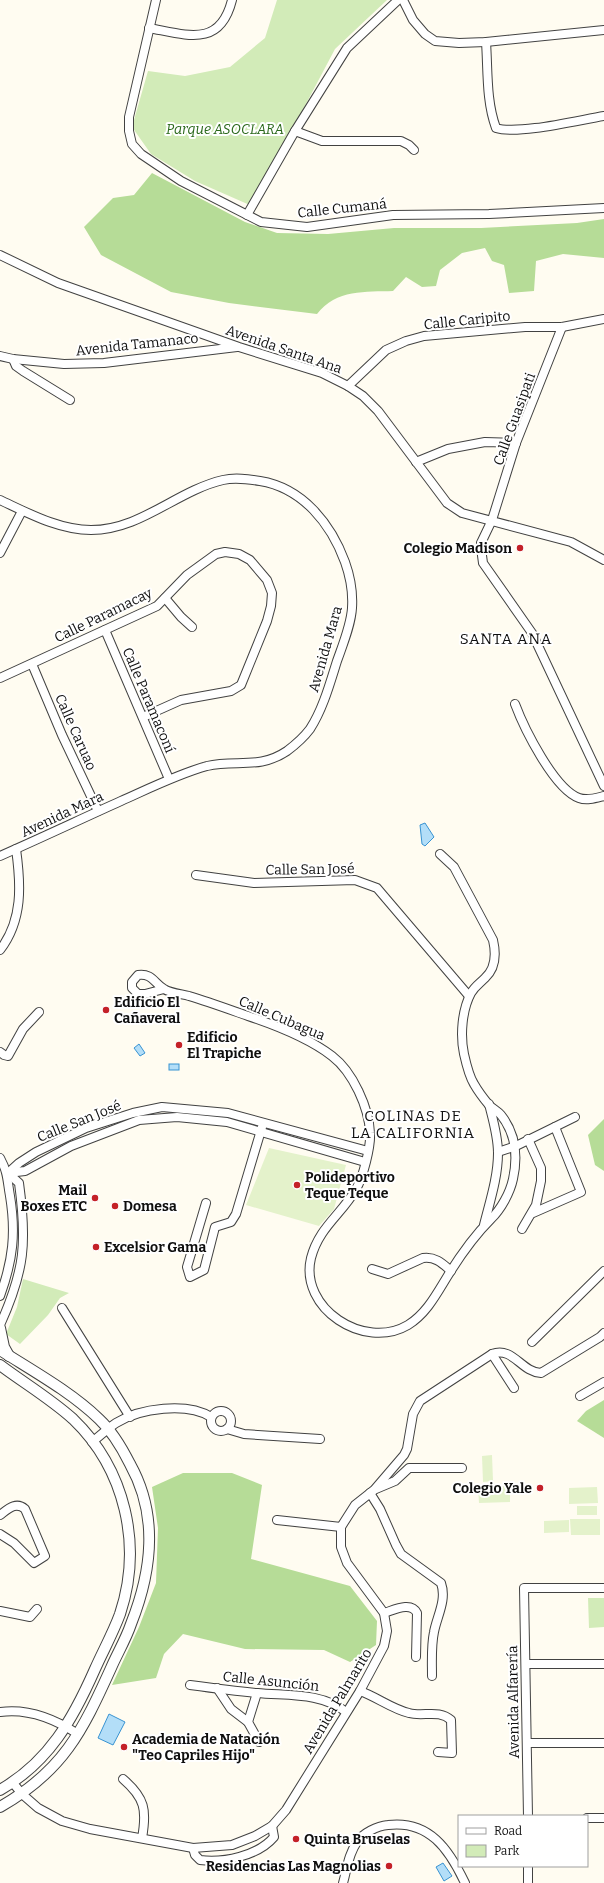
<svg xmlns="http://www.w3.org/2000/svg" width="604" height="1883" font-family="Bitter,serif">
<rect width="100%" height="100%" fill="#fffcf1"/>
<g fill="#d2ebb8">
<polygon points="277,0 387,0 335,49 252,206 195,181 151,154 132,127 148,71 185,76 230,67 265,38"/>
<polygon points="23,1279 69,1293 60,1298 48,1315 20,1344 6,1334 17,1307"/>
<polygon points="588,1598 604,1598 604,1627 589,1628"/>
</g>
<g fill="#b6dc97">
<path d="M152 173 245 222 277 233 328 234 394 228H481L577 223 604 219V258L563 254 536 261 534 291 509 293 504 265 492 261 485 248 462 253 440 270 436 286 422 287 406 277 393 291C366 292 336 289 317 314L229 303 171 292 101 255 84 227 113 198 134 195Z"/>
<polygon points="604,1119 604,1171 595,1165 588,1135"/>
<polygon points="604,1400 604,1438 577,1421 586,1411"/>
<polygon points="183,1473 232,1473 262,1485 251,1559 350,1586 377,1621 376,1645 350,1662 324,1650 245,1649 183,1634 164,1654 156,1678 112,1685 139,1627 156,1583 158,1528 152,1487"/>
</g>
<g fill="#e4f2cb">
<polygon points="269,1148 346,1165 334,1209 319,1226 246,1205"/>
<polygon points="492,1455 493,1481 483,1482 482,1456"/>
<polygon points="510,1486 510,1502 479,1503 478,1487"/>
<polygon points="597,1487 598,1503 569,1504 569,1488"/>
<rect x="577" y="1506" width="20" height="9"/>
<polygon points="570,1519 600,1519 600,1535 571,1535"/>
<polygon points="569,1520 569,1532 544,1533 544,1521"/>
</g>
<g fill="#b3def8" stroke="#3893d2">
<polygon points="425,823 434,837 425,846 422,844 420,825"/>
<polygon points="139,1044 145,1053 140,1056 134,1048"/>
<rect x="169" y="1064" width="10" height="6"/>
<polygon points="109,1714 125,1722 113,1745 98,1738"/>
<polygon points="443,1863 452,1876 444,1881 436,1867"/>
</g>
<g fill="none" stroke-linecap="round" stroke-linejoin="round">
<g stroke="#424242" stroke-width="10">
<g id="minor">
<polyline points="156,0 129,117 129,131 132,144 141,154 181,181 261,222 307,227 393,215 489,214 604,208"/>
<polyline points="403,0 413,20 425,34 435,41 459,43 486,42 604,30"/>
<path d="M149 28C187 35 220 48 232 0"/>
<path d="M486 42C488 70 486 101 496 128 518 135 579 120 604 116"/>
<polyline points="295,131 322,141 401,141 409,145 414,150"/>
<polyline points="247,215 295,131 347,48 398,0"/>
<polyline points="0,255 58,283 239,347 322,373 348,386 363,396 378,411 447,503 462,513 571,542 604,560"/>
<polyline points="562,327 516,443 492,520 481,543 481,548 483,563 532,633 604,786"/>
<polyline points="0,356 13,359 64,364 104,363 237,347"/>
<polyline points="13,359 16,366 23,371 70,400"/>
<polyline points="348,386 386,350 406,341 424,336 525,327 562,327 604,319"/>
<polyline points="416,462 448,449 485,442 516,443"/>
<path d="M0 500C28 513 59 530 91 530 141 530 176 491 223 480 235 477 248 479 260 481 303 488 331 524 345 562 350 576 353 593 352 608 351 625 343 644 337 661 330 683 323 709 310 729 304 737 295 745 287 751 259 770 236 759 207 766 178 774 148 789 121 801 81 819 41 838 0 856"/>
<polyline points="0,553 22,511"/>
<polyline points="165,598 181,617 192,627"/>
<polyline points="105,630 169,779"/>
<polyline points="32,664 62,735 98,811"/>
<polyline points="0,678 157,606 187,575 216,554 225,552 239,554 250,560 267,580 272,593 271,606 267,621 241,685 231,691 181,700 143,717"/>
<path d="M515 704C524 728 554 789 579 798 587 801 596 798 604 796"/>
<polyline points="196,875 254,883 355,880 377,888 469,996"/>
<path d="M0 950C23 920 21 885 16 849"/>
<path d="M164 989 145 994H138L132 988V982L138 975C152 973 154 983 164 989 170 993 181 994 189 996 209 1002 228 1009 248 1016 275 1025 310 1039 332 1056 353 1072 369 1108 370 1133 371 1146 363 1178 356 1189 342 1214 319 1227 311 1258 299 1308 364 1351 408 1325 426 1314 436 1295 447 1277 458 1259 476 1234 491 1219 501 1209 510 1193 513 1179 518 1156 516 1134 501 1115 498 1111 493 1109 489 1105 484 1099 478 1091 474 1084 469 1076 466 1063 464 1054 460 1035 462 1010 471 993 475 986 479 984 485 978 496 968 496 953 493 940L454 867 440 854"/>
<polyline points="0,1052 4,1055 8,1056 23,1029 39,1012"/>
<polyline points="498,1152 516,1146 575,1117"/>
<path d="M0 1158C8 1173 7 1179 10 1196 16 1233 13 1260 0 1296"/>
<polyline points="8,1173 19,1163 36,1152 86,1128 133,1113 162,1107 228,1113 368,1151"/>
<polyline points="8,1173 25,1171 71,1146 139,1120 177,1117 227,1122 365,1162"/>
<polyline points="206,1203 187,1267 190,1277 204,1270 215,1227 231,1222 236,1214 262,1127"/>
<polyline points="533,1213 581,1192 555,1127"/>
<path d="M484 1225C490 1201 498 1177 498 1153 498 1136 493 1120 489 1104"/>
<polyline points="522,1229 536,1205 541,1181 541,1168 528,1139"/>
<path d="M372 1269 388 1274 423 1258C435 1256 443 1264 451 1271"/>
<polyline points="62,1308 130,1417"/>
<path d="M0 1325C25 1270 27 1242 19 1183L8 1173"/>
<polyline points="532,1342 604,1271"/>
<polyline points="492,1354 514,1388"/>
<polyline points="580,1396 604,1382"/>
<circle cx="221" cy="1421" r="10"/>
<polyline points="227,1429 244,1434 320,1439"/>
<path d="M92 1442C100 1436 108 1428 116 1423 140 1408 187 1402 211 1417"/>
<polyline points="376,1489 395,1481 409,1468 462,1468"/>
<path d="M370 1493 380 1509 396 1545 401 1554 441 1583C447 1600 437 1616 434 1632 431 1646 432 1662 432 1676"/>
<path d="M0 1515C8 1509 16 1501 25 1509L45 1556 34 1563 14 1543 0 1534"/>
<polyline points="277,1520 341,1527"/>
<polyline points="0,1611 30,1617 37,1609"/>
<path d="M384 1613C394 1610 411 1601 417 1613L416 1657"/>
<polyline points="526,1664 604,1664"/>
<path d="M190 1685C212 1688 235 1691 257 1693 287 1696 321 1692 346 1712"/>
<polyline points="217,1688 231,1709 248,1722"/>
<path d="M360 1691C377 1697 392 1709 409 1713 423 1717 439 1709 451 1720L452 1753 438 1752"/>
<polyline points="257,1693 248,1722 259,1742"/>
<path d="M0 1712C28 1708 55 1719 78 1734"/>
<polyline points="527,1743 604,1743"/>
<path d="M123 1779C145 1798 147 1810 142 1838"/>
<path d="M13 1783 22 1794 38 1808 62 1821 90 1829 193 1848 232 1845 255 1836 272 1826 286 1810 360 1691 384 1646 387 1631 384 1613 347 1563 341 1547V1527L355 1505 374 1490 404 1455 407 1449 413 1414 420 1401 492 1354C513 1346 521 1372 541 1373L600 1337 604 1333"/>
<polyline points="528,1816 524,1588 604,1588"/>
<polyline points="587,1818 604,1818"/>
<path d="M193 1848 195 1855 200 1860C223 1863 258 1856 274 1837L272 1826"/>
<path d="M343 1883C347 1869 348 1855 357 1842 363 1833 377 1826 388 1825 429 1820 449 1849 465 1883"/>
<polyline points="528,1883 528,1866"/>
</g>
</g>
<g stroke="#424242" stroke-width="12">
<g id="tertiary">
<polyline points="0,1328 4,1347 9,1356"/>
<path d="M0 1350C33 1371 71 1392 99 1419 113 1432 122 1448 130 1464 159 1516 152 1571 131 1624 126 1639 117 1654 111 1668 82 1732 63 1771 0 1807"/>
<path d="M0 1365C24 1383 51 1399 73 1419 125 1469 143 1545 120 1614 113 1633 103 1651 95 1669 73 1719 49 1762 0 1790"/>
</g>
</g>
<use href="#minor" stroke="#fff" stroke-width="8"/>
<use href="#tertiary" stroke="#fff" stroke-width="10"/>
</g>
<g fill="#c42128" stroke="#fff" stroke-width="1.5">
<circle cx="520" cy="548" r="4"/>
<circle cx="106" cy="1010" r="4"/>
<circle cx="179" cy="1045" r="4"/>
<circle cx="297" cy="1185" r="4"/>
<circle cx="95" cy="1198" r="4"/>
<circle cx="115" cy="1206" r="4"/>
<circle cx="96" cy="1247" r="4"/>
<circle cx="540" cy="1488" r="4"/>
<circle cx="124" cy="1747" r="4"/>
<circle cx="296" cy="1839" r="4"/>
<circle cx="389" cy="1866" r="4"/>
</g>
<g text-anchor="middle" stroke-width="4" stroke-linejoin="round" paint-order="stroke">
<g font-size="14" font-style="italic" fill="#2b691c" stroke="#fff">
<text x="225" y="134">Parque ASOCLARA</text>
</g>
<g font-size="14" fill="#0f0f0f" stroke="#fff">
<text transform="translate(342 208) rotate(-6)" y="5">Calle Cumaná</text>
<text transform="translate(467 320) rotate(-6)" y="5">Calle Caripito</text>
<text transform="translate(137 344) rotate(-6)" y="5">Avenida Tamanaco</text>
<text transform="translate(284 349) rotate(19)" y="5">Avenida Santa Ana</text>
<text transform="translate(514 419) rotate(-70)" y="5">Calle Guasipati</text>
<text transform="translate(103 615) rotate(-26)" y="5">Calle Paramacay</text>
<text transform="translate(325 649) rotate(-74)" y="5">Avenida Mara</text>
<text transform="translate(149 700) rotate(67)" y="5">Calle Paramaconí</text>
<text transform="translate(76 732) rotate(66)" y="5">Calle Caruao</text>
<text transform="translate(62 814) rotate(-25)" y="5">Avenida Mara</text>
<text transform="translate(310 869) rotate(-1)" y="5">Calle San José</text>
<text transform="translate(282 1018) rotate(23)" y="5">Calle Cubagua</text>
<text transform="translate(79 1121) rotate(-22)" y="5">Calle San José</text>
<text transform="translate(271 1681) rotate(6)" y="5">Calle Asunción</text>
<text transform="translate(337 1701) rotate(-59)" y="5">Avenida Palmarito</text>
<text transform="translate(513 1702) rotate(-91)" y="5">Avenida Alfarería</text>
</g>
<g font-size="14" font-weight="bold" fill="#0f0f0f" stroke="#fff" text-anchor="start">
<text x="512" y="553" text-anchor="end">Colegio Madison</text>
<text x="114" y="1007">Edificio El<tspan x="114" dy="16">Cañaveral</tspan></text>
<text x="187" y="1042">Edificio<tspan x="187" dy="16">El Trapiche</tspan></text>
<text x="305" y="1182">Polideportivo<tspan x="305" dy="16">Teque Teque</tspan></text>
<text x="87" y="1195" text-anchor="end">Mail<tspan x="87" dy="16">Boxes ETC</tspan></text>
<text x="123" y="1211">Domesa</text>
<text x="104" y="1252">Excelsior Gama</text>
<text x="532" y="1493" text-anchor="end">Colegio Yale</text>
<text x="132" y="1744">Academia de Natación<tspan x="132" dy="16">"Teo Capriles Hijo"</tspan></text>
<text x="304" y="1844">Quinta Bruselas</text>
<text x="381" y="1871" text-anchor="end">Residencias Las Magnolias</text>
</g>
<g font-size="15" letter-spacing="1" fill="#0f0f0f" stroke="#fff">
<text x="506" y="644">SANTA ANA</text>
<text x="413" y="1121">COLINAS DE<tspan x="413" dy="17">LA CALIFORNIA</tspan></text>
</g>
</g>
<rect x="458" y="1815" width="130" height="52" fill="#ffffff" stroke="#9f9f9f"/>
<rect x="466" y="1828" width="20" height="6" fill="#ffffff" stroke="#9f9f9f"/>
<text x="494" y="1835" font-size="12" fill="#0f0f0f">Road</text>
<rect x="466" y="1845" width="20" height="12" fill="#d2ebb8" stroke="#9f9f9f"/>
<text x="494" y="1855" font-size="12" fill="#0f0f0f">Park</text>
</svg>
